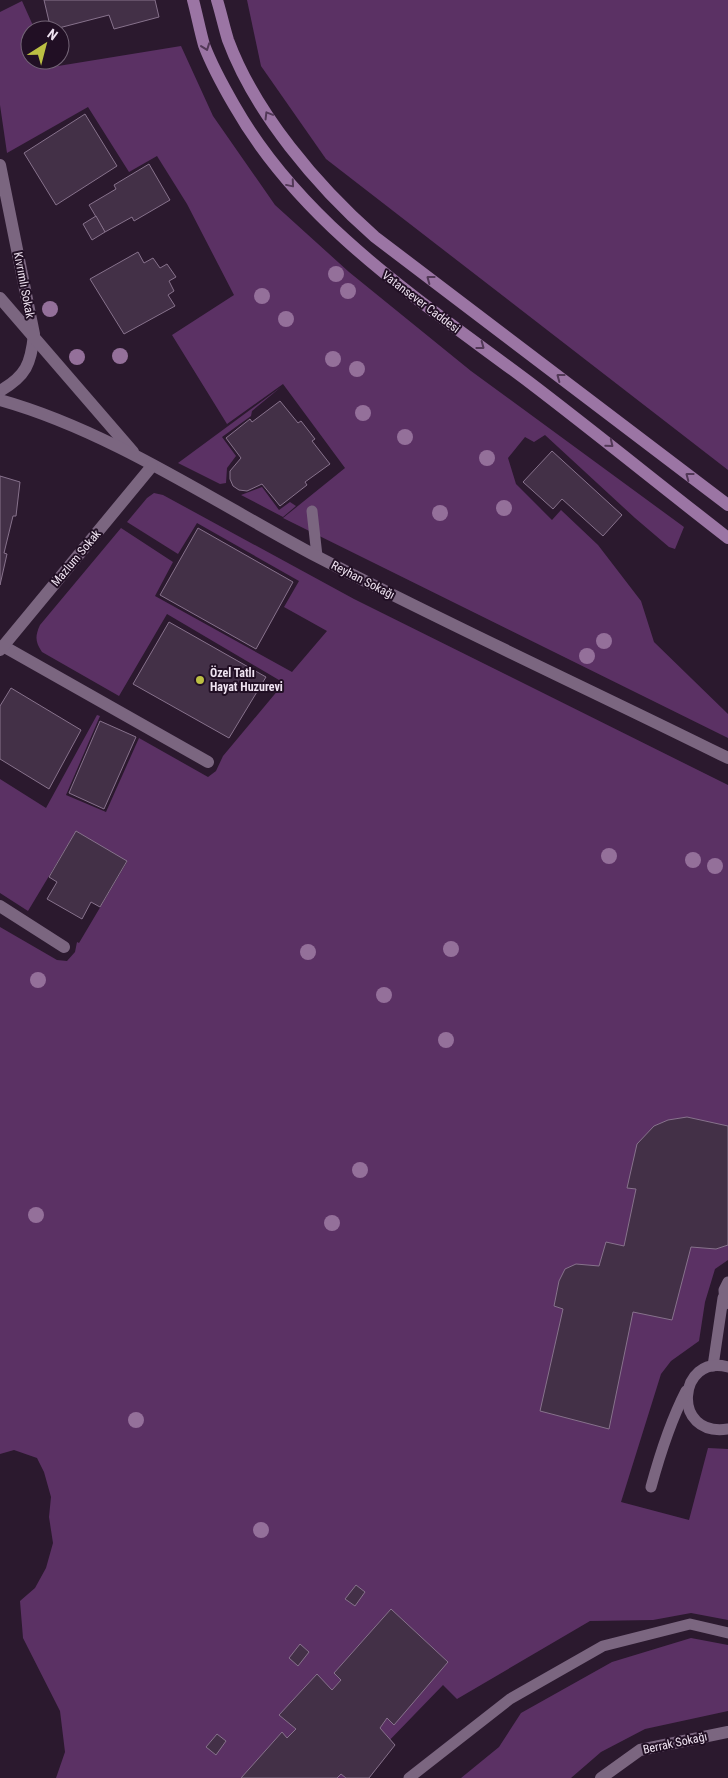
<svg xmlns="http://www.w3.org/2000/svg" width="728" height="1778" font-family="'Roboto Condensed',sans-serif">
<rect width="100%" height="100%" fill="#2b192e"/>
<g fill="#5b3164">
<polygon points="247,0 728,0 728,470 326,159 261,66"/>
<polygon points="22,1 35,30 30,30 30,60 49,60 52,67 181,46 213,116 275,205 349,272 471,371 684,527 675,549 669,547 635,518 545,435 534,442 525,437 508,458 516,484 552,520 561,510 598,545 641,601 654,642 728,714 728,738 283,518 345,468 283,384 227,424 172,335 234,295 187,204 157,156 129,172 88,107 7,153 0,105 0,12"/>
<polygon points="281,387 252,411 251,416 222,437 236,456 227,468 226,483 220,484 178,463"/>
<polygon points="262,487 279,510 290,502 296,506 283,517 241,495"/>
<path d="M154 493 163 495 354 599 728 785V1260L715 1269 705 1302 699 1341 671 1361 661 1374 621 1502 689 1520 708 1448 728 1449V1620L691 1613 653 1620 590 1621 457 1699 443 1685 353 1778H56L65 1752 60 1711 23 1638 20 1601 35 1588 46 1568 53 1543 49 1517 51 1497 44 1472 37 1458 14 1450 0 1454V927L57 960 67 961 75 952 77 942 79 943 127 862 76 831 28 911 0 893V779L46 808 97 715 100 716 66 795 106 812 139 738 208 777 216 771 223 756 284 683 167 614 119 696 42 652C35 642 35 636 40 625L121 528 173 562 155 596 292 672 327 631 284 607 299 581 197 523 178 554 127 522 147 498Z"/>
<polygon points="691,1638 728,1645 728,1711 645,1729 601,1752 571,1778 461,1778 499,1747 521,1713 612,1662"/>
</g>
<g fill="#433047" stroke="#87728c">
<polygon points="44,0 155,0 159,17 114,29 109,15 51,30"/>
<polygon points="85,114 117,166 56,205 24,153"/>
<polygon points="149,164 170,200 134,221 132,217 105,232 89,205 116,189 114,185"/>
<polygon points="96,216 105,232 92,240 83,224"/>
<polygon points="138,252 144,263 153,258 160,268 167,264 176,277 169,281 174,291 168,295 175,306 124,334 90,279"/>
<polygon points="280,401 298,423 301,421 315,439 312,441 330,464 305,482 307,485 280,506 262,484 247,491 239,490 233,486 230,479 230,471 241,458 226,438 250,419 252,422"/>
<polygon points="552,451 622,515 603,536 562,499 553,509 523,482"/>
<polygon points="0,476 20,482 16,516 13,516 4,553 7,554 0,585"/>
<polygon points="198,528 293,582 256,649 160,595"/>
<polygon points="169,622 266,677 229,738 133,684"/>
<polygon points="11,688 81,730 49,789 0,759 0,706"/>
<polygon points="100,721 136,737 104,809 69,793"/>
<polygon points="76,831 127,861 100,907 91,902 82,919 47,899 57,882 49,877"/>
<polygon points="687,1117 728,1126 728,1245 716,1249 691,1247 672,1320 633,1312 609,1429 540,1411 563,1309 554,1306 559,1281 565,1269 576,1264 599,1266 606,1242 624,1246 636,1189 627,1188 637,1144 654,1126 668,1120"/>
<polygon points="356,1585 365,1592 355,1606 345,1599"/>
<polygon points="391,1609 448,1662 394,1725 387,1718 380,1728 395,1745 369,1778 346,1778 341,1774 337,1778 241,1778 282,1732 287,1738 296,1729 279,1715 317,1674 332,1690 341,1680 334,1673"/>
<polygon points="300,1644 309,1652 298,1666 289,1658"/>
<polygon points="217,1734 226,1741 216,1755 206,1747"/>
</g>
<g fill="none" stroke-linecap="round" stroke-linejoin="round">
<g stroke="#7b6680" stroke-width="11">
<polyline points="312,511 317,556"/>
<polyline points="725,1304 724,1290 728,1282"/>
<polyline points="713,1366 723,1298"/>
<path d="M728 1367C678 1353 670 1438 728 1429"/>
<path d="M651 1487C660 1454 670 1422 686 1391"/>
<polyline points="409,1778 510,1699 603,1646 690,1624 728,1633"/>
</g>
<g stroke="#7b6680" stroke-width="12">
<path d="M0 165 34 334C31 364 26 376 0 391"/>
<polyline points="0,298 133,452"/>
<path d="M0 400C111 431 216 503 318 557 453 627 591 690 728 758"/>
<polyline points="3,646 208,762"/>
<polyline points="0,650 152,466"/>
<polyline points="0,906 64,947"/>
<polyline points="601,1778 640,1750 728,1732"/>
</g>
<g stroke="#9b75a4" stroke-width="12">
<path d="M193 0C197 15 200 31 204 45 212 66 223 86 234 105 302 225 421 301 529 382 596 433 661 486 728 538"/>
<path d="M217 0C221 13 224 27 228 40 255 113 317 186 375 237L728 505"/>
</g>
</g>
<g fill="#94709a">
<circle cx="336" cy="274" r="8"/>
<circle cx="348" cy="291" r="8"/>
<circle cx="262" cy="296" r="8"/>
<circle cx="50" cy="309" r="8"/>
<circle cx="286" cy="319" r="8"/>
<circle cx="120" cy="356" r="8"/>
<circle cx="77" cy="357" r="8"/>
<circle cx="333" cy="359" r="8"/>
<circle cx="357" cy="369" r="8"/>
<circle cx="363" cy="413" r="8"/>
<circle cx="405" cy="437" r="8"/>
<circle cx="487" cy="458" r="8"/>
<circle cx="504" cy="508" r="8"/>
<circle cx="440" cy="513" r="8"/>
<circle cx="604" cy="641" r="8"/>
<circle cx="587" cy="656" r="8"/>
<circle cx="609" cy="856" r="8"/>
<circle cx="693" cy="860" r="8"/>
<circle cx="715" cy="866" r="8"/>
<circle cx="451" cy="949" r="8"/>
<circle cx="308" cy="952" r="8"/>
<circle cx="38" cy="980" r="8"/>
<circle cx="384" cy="995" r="8"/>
<circle cx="446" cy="1040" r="8"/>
<circle cx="360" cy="1170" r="8"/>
<circle cx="36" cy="1215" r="8"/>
<circle cx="332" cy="1223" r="8"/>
<circle cx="136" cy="1420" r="8"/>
<circle cx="261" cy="1530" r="8"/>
</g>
<defs><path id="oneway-chevron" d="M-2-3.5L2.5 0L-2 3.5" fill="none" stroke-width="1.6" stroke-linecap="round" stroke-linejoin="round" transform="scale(1.25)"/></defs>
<g stroke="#523857">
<use href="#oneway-chevron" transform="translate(206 47) rotate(70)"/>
<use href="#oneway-chevron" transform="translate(268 115) rotate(-121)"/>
<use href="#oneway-chevron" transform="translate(291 184) rotate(50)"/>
<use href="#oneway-chevron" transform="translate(430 279) rotate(-143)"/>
<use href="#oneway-chevron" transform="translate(481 346) rotate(37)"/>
<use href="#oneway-chevron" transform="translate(560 377) rotate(-143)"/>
<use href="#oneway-chevron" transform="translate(610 444) rotate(39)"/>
<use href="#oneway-chevron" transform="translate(689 476) rotate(-143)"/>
</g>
<circle fill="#bcbf43" stroke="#210f24" stroke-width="2" cx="200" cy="680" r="5"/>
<g text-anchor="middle" stroke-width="4" stroke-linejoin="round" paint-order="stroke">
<g font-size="12" fill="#efe3f1" stroke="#210f24">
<text transform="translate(24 285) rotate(79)" y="4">Kıvrımlı Sokak</text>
<text transform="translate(421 302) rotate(37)" y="4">Vatansever Caddesi</text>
<text transform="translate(76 558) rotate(-50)" y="4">Mazlum Sokak</text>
<text transform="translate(363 580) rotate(27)" y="4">Reyhan Sokağı</text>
<text transform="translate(675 1743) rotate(-12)" y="4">Berrak Sokağı</text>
</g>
<g font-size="12" font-weight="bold" fill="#efe3f1" stroke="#210f24" text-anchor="start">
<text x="210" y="677">Özel Tatlı<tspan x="210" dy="14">Hayat Huzurevi</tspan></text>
</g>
</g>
<g transform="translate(45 45) rotate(36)"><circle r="24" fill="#210f24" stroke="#736476"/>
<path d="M0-4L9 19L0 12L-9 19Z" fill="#bcbf43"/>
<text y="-8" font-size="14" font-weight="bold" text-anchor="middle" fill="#efe3f1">N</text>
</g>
</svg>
